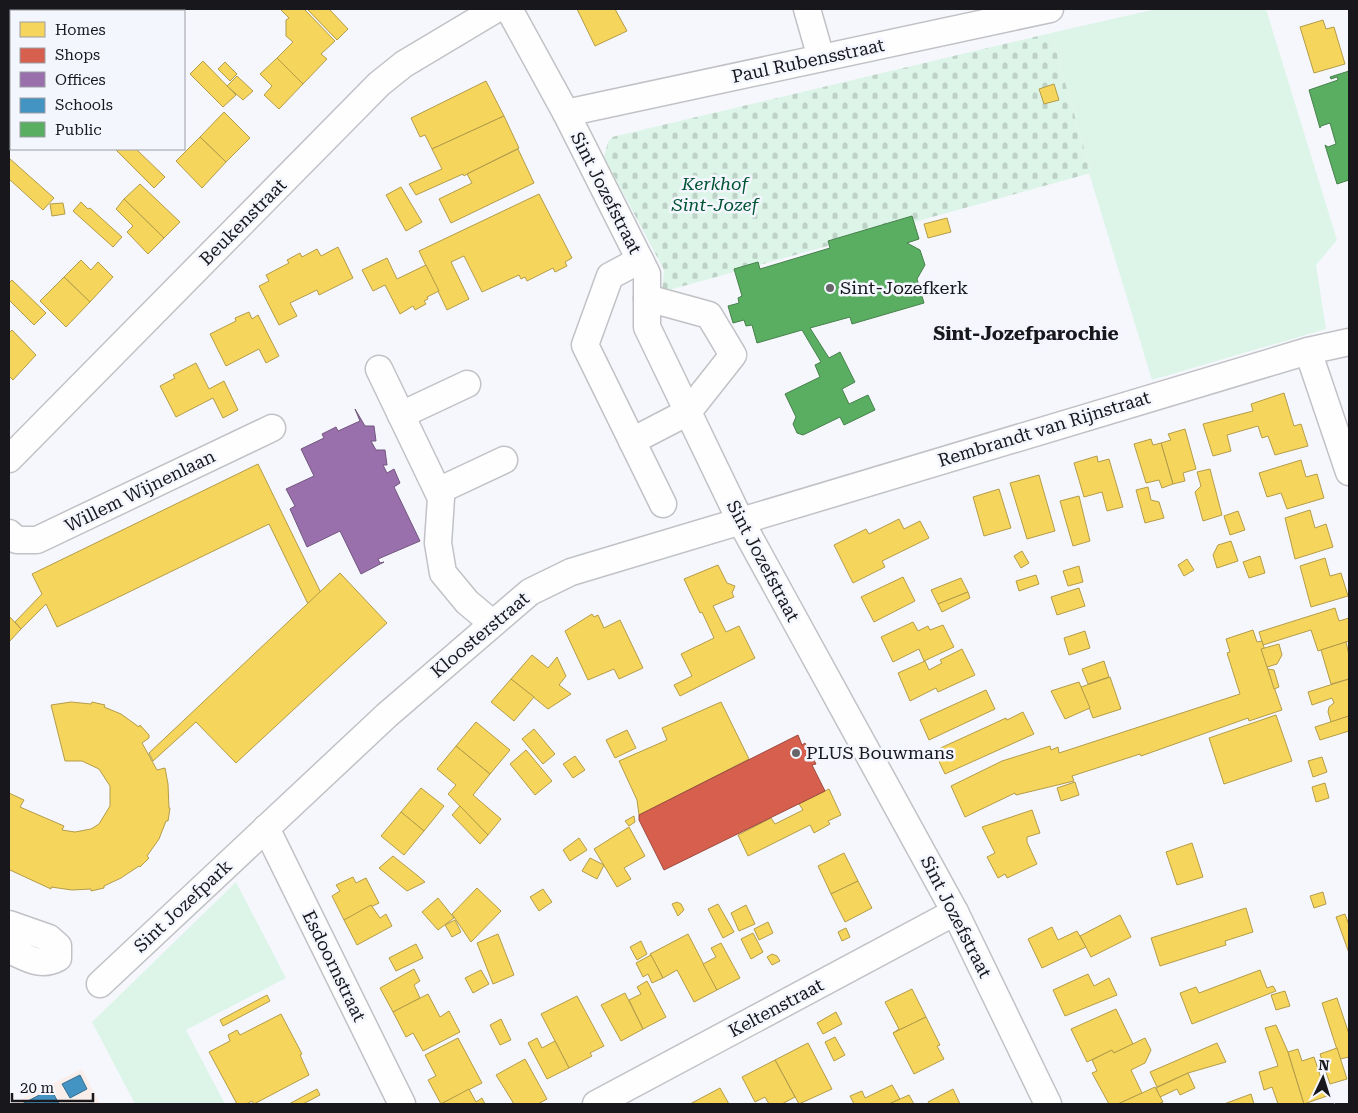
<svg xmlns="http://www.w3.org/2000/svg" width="1358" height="1113" font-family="'Roboto Serif',serif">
<defs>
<pattern id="cemetery-stones" width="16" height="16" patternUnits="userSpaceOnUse" patternTransform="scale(1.25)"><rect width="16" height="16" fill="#ddf5e9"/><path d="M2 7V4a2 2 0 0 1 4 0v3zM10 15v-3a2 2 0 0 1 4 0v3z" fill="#bdd1c7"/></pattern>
</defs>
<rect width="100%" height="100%" fill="#f6f7fc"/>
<polygon fill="#faeeea" points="82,1069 100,1104 11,1104"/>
<g fill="#ddf5e9">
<polygon points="1156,9 1266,9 1337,240 1316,265 1326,329 1152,380 1089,173 1091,173 1051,33"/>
<polygon points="236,882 286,978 186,1030 225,1104 135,1104 92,1022"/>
</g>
<polygon fill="url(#cemetery-stones)" points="1051,33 1091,173 662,292 664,270 604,157 608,142 612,137"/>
<g fill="#f6d55c" stroke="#b39c49">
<polygon points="280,9 304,9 335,41 321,54 327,59 303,84 277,58 293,42 286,36 286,20 289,18"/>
<polygon points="307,9 329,9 348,29 337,40"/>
<polygon points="577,9 615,9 627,31 595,46"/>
<polygon points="1323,20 1326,29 1334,27 1345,64 1314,73 1300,27"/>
<polygon points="277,58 303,84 279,109 264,95 272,86 260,74"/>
<polygon points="203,61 236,95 223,107 190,74"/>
<polygon points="225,62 237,74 230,81 218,69"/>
<polygon points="237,76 253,91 243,100 227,86"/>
<polygon points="486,81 504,116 432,149 425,135 420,137 411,118"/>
<polygon points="1054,84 1059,100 1044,104 1039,89"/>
<polygon points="224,112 250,138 226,162 200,137"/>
<polygon points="504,116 519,148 467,174 464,176 463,174 416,195 409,184 442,169 432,149"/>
<polygon points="200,137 226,162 202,188 176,161"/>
<polygon points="115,149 136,149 165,177 154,188"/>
<polygon points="518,149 534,183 451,223 439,199 472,183 467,174"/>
<polygon points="9,158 54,198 43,210 9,179"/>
<polygon points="140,184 180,222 164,238 124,199"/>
<polygon points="401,187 422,222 406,231 386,195"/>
<polygon points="539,194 572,258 565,262 567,266 555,272 553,268 527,281 525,277 521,279 519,275 482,292 464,256 451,262 469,299 447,310 419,251"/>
<polygon points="124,199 164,238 148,254 127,232 133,226 116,209"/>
<polygon points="81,202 88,209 90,208 122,237 113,247 73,211"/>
<polygon points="63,203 65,214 52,216 50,204"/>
<polygon points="947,218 951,232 928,238 924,224"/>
<polygon points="338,247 353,278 319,295 317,290 290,303 297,316 279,325 259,286 269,281 266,275 289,263 287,260 300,253 302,257 317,249 321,256"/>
<polygon points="387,258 397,279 426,265 439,291 427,297 428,299 424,301 426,304 415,310 413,306 400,314 385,285 373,291 362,270"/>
<polygon points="81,260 91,270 98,262 113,277 90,302 64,277"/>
<polygon points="64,277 90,302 66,327 40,301"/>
<polygon points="12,280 46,313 34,325 9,300 9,283"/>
<polygon points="249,312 252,319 258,315 279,356 266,363 259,349 226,366 210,334 236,321 235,318"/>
<polygon points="12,330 36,355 13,380 9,376 9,333"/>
<polygon points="196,363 209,389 224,381 238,410 223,418 213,398 176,417 160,386 175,378 173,375"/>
<polygon points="1284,393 1294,426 1301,424 1308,446 1275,455 1268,436 1262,438 1258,426 1227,435 1231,451 1213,456 1203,424 1253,411 1251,404"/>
<polygon points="1185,429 1196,469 1183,473 1185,481 1173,484 1161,443 1171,440 1168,434"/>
<polygon points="1151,439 1153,445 1161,443 1173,484 1162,488 1159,480 1146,483 1134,444"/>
<polygon points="1097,456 1098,462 1109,459 1123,507 1107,511 1102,492 1084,497 1074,463"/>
<polygon points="1301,460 1306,477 1317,474 1324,498 1287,509 1281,493 1267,497 1259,473"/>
<polygon points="258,464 321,593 308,604 269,524 57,627 46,604 21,629 15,622 42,594 32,574"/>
<polygon points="1210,469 1222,515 1203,521 1195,492 1201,486 1197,472"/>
<polygon points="1039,475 1055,531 1027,539 1010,483"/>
<polygon points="1148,487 1151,500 1159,502 1164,518 1145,523 1136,490"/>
<polygon points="999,489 1011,528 984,536 973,497"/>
<polygon points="1079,496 1090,541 1073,546 1060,501"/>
<polygon points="1310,510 1315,528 1326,524 1333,547 1295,559 1285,518"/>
<polygon points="1238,511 1245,530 1230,535 1224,516"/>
<polygon points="899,519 904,529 920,521 929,538 882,561 885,567 853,583 834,545 866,529 869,534"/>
<polygon points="1231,541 1238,561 1217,568 1213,555 1218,545"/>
<polygon points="1022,551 1029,563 1021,568 1014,556"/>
<polygon points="1260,556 1265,573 1249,578 1243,562"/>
<polygon points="1325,558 1330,576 1341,573 1348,596 1311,607 1300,566"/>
<polygon points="1187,559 1194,570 1184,576 1178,565"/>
<polygon points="718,565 727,583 735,586 732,593 734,597 713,606 726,632 739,626 755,658 680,696 674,685 692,676 681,654 714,638 702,612 700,613 684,579"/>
<polygon points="1079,566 1083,582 1068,586 1063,571"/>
<polygon points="340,573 387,623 236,763 196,722 153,761 149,753"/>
<polygon points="1036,575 1039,584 1019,591 1016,581"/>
<polygon points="903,577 915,601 874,622 861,597"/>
<polygon points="961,578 968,592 938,604 931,590"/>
<polygon points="1079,588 1085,606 1057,615 1051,597"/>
<polygon points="968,592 970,598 942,612 938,604"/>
<polygon points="1335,608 1339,621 1349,618 1349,641 1318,651 1311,630 1263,645 1259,632"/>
<polygon points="592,614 594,617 598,615 604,628 620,620 643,668 619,679 614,669 588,680 565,631"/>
<polygon points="9,616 21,629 9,642"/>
<polygon points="913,622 918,631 928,626 930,630 943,625 954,647 924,661 919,649 893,662 881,637"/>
<polygon points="1253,630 1257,642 1262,641 1270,666 1267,667 1282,710 1249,721 1248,718 1141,756 1140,754 1072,776 1074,781 1016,795 1015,793 965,817 951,786 1002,761 1050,746 1051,750 1058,747 1059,753 1240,694 1227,653 1230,652 1226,639"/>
<polygon points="1085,631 1090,648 1069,655 1064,638"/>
<polygon points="1346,642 1349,655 1349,679 1331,684 1321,650"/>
<polygon points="1279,644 1282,655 1277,664 1267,667 1261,649"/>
<polygon points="962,649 975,675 938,692 936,688 910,701 898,673 925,661 929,670 942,663 940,660"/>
<polygon points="532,655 548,668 557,657 566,676 559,685 571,694 548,709 511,679"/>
<polygon points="1104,661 1109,677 1088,684 1082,669"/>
<polygon points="1268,669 1274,670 1279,687 1274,689"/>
<polygon points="1110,677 1121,709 1093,718 1081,687"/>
<polygon points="511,679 534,697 514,721 491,702"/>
<polygon points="1349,679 1349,716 1331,722 1328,712 1329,707 1334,703 1332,698 1312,705 1308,692"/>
<polygon points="1079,682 1090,708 1065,719 1051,691"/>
<polygon points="986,690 995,709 929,740 920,720"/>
<polygon points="71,702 91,704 92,702 105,705 104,707 121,714 139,727 140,725 149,735 149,738 142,743 157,770 165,768 168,784 169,808 170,808 168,821 166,821 159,839 147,856 149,858 140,867 139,866 121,878 104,886 104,888 91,891 91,889 72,890 51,887 51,889 10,870 9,872 9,793 24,800 20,807 64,826 62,830 75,832 91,829 99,824 110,806 110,786 99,769 82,761 65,761 51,705"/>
<polygon points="721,702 749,759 639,815 637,800 619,761 667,740 662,728"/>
<polygon points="1023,712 1034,734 945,774 934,751 1006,718 1007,720"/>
<polygon points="1276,715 1292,761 1224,784 1209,738"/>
<polygon points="1349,716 1349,731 1320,740 1315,727"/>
<polygon points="476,722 510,750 490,774 456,746"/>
<polygon points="534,729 555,754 543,764 522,739"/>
<polygon points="627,730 636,748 615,758 606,740"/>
<polygon points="456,746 490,774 473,795 501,819 488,835 448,794 456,785 437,769"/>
<polygon points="526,750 552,781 535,795 510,764"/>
<polygon points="575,756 585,770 573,778 563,764"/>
<polygon points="1322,757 1327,772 1313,777 1308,761"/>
<polygon points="1075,782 1079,795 1061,801 1057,788"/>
<polygon points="1325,783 1329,798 1316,802 1312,787"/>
<polygon points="421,788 444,806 424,831 401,812"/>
<polygon points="829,789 841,815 828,821 830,824 814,833 810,825 748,856 738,835 771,818 775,824 803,810 799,804"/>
<polygon points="460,806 488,835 480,844 452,815"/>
<polygon points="1032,810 1040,833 1027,837 1027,842 1037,864 1007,878 1005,874 998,878 987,857 995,853 982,827"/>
<polygon points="401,812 424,831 404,855 381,836"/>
<polygon points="634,816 635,822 629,826 625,821"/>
<polygon points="629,827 645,856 624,868 631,879 617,887 594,849"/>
<polygon points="579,838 587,850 570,861 563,850"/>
<polygon points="1192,843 1203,877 1177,885 1166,852"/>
<polygon points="844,853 858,881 831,894 818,866"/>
<polygon points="393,856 418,876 425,882 407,891 379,868"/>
<polygon points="590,858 604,865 597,879 582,871"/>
<polygon points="353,877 356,883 366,878 379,903 344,920 332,896 340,891 336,885"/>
<polygon points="858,881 872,908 845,922 831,894"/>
<polygon points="477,888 501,911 471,942 452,914"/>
<polygon points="543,889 552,902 539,911 530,897"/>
<polygon points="1323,892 1326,904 1314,908 1310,896"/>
<polygon points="438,898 454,918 438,930 422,912"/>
<polygon points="677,902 681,904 684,910 678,916 672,904"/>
<polygon points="718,904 734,932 723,938 708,909"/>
<polygon points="371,905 380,918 386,914 392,926 357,945 344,920"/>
<polygon points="746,905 755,924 739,931 731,913"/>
<polygon points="1246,908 1253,932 1225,941 1226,945 1160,966 1151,938"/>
<polygon points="1345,914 1349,925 1349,953 1336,917"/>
<polygon points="1120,915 1131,937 1091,957 1080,936"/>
<polygon points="455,920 461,932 452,937 445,925"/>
<polygon points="768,922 773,933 759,940 754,929"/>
<polygon points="1052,927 1058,940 1077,931 1086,947 1042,968 1028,939"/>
<polygon points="846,928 850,937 842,941 838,932"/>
<polygon points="753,933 763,952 751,959 741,939"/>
<polygon points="498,934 514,975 493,984 477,943"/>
<polygon points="688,934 717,990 694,1002 677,970 663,978 650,954"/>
<polygon points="641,941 647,954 637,960 630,947"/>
<polygon points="721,943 740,978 717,990 703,964 716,957 711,948"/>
<polygon points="416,944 423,958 396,971 389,958"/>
<polygon points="772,954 777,956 780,961 772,965 767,957"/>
<polygon points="651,955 663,978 652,983 648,974 643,977 636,963"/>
<polygon points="414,969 420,981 414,985 420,998 393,1012 380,988"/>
<polygon points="481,970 489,984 473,993 465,978"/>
<polygon points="1260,970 1267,988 1273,986 1276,991 1192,1024 1180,993 1196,987 1199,993"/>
<polygon points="1088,974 1094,986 1109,978 1117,995 1065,1016 1053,990"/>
<polygon points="647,981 666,1017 643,1029 629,1000 641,994 637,987"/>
<polygon points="912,989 926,1017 893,1033 899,1029 885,1002"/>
<polygon points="1285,991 1290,1006 1276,1010 1271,995"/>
<polygon points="625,993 643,1029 621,1041 601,1005"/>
<polygon points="428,994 440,1017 449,1011 460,1032 423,1051 413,1033 406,1037 393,1012"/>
<polygon points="267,995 270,1001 223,1026 220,1020"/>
<polygon points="577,996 604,1046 590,1053 592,1056 569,1068 541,1014"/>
<polygon points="1337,998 1349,1034 1349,1057 1340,1059 1322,1003"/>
<polygon points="1116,1009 1133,1044 1114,1053 1112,1050 1087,1062 1071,1029"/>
<polygon points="836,1012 842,1024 823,1034 817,1023"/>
<polygon points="281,1014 302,1054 300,1055 309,1075 254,1104 252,1101 246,1104 237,1104 209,1052 230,1041 228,1035 237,1030 240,1035"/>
<polygon points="926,1017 940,1045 937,1046 944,1059 914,1074 893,1033"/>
<polygon points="501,1019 511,1040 500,1045 490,1025"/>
<polygon points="1276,1025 1288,1052 1304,1104 1278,1104 1272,1087 1264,1090 1259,1072 1278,1066 1265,1028"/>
<polygon points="835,1037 845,1055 834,1061 825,1042"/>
<polygon points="458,1038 482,1083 441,1104 428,1080 436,1076 425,1055"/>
<polygon points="537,1038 542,1048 555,1041 569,1068 547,1079 528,1043"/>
<polygon points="1145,1038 1151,1050 1145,1063 1131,1070 1142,1093 1118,1104 1109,1104 1092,1073 1097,1071 1092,1060 1112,1050 1114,1053"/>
<polygon points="808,1043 832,1089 799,1104 775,1060"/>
<polygon points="1217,1043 1226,1062 1188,1073 1157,1087 1150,1072"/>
<polygon points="1337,1048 1347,1079 1330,1084 1320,1054"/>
<polygon points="1298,1049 1302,1061 1314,1057 1327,1096 1304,1104 1288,1052"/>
<polygon points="525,1059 547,1099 538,1104 514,1104 496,1075"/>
<polygon points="775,1060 795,1097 782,1104 769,1104 765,1097 755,1102 742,1077"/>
<polygon points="1188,1073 1195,1088 1180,1095 1177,1089 1160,1097 1156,1088"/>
<polygon points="892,1085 900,1099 889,1104 854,1104 850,1096 862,1091 865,1098"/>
<polygon points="1155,1087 1163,1102 1158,1104 1118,1104"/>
<polygon points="720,1088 729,1104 690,1104"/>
<polygon points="317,1089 320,1095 303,1104 289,1104"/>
<polygon points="469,1089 476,1102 482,1098 485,1104 441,1104"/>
<polygon points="953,1089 960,1104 929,1104 928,1102"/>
<polygon points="1251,1094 1254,1104 1224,1104"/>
<polygon points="909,1095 914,1104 889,1104 900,1099"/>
</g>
<polygon fill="#d6604d" stroke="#9d4a3e" points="798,735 802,745 805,743 816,764 812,765 825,791 664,870 639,820 639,815"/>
<polygon fill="#9970ab" stroke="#725680" points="355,409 365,426 374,426 376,441 371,441 376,450 385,450 387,465 383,465 387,473 394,469 400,483 394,487 420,541 378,559 380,563 384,562 361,574 340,531 307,547 290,509 295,506 286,489 314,476 301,449 324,438 322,434 336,427 338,431 360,421"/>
<g fill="#4393c3" stroke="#366e91">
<polygon points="80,1075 87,1089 70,1098 62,1084"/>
<polygon points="51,1089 59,1104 22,1104"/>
</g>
<g fill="#5aae61" stroke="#46814c">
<polygon points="1349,71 1349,180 1337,184 1325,145 1328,147 1336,144 1330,123 1321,126 1320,128 1309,90 1338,80 1337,77 1331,79 1330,77"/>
<polygon points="912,216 919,239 907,243 920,250 925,265 917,279 924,303 852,324 850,317 810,328 829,358 840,352 855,382 842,389 849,404 868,395 875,410 844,425 840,417 803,435 797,433 793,424 796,417 785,394 820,377 815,365 821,362 802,330 757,343 752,325 746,326 744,320 733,323 728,306 739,303 738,298 742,296 734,269 758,262 760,269 830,248 828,241"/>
</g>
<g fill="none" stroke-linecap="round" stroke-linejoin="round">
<g stroke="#c1c2c6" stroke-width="29">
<g id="minor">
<polyline points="509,9 566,113 647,274 647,327 740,520 955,912 1048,1104"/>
<polyline points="807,9 821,58"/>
<polyline points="75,11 78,9"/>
<polyline points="9,39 11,42"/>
<polyline points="9,77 11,74"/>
<polyline points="566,113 1050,9"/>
<polyline points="640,260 610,276 585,345 663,504"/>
<polyline points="1308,351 1349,472"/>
<polyline points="379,369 441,498 438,543 443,573 467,602 492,623"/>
<polyline points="401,415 467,384"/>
<polyline points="632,441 688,412 733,355 709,315 647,298"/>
<polyline points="9,459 379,84 404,64 496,9"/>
<polyline points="438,491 504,460"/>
<polyline points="9,533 17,540 37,540 272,428"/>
<polyline points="266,828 402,1104"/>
<path d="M9 924 49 938 58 946V958C40 968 26 957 9 950"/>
<polyline points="100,984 387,715 530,592 571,572 1308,351 1349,342"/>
<polyline points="596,1104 955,912"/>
</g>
</g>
<use href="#minor" stroke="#fefeff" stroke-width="26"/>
</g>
<g fill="#66666a" stroke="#f4f6fe" stroke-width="2">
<circle cx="830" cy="288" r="5"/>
<circle cx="796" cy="753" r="5"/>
</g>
<g text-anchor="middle" stroke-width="5" stroke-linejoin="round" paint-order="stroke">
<g font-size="18" fill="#18181c" stroke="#f4f6fe">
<text transform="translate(808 61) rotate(-12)" y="6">Paul Rubensstraat</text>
<text transform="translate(606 193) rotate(63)" y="6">Sint Jozefstraat</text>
<text transform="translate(243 222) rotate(-45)" y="6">Beukenstraat</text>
<text transform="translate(1044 429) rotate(-17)" y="6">Rembrandt van Rijnstraat</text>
<text transform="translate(140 491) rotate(-26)" y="6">Willem Wijnenlaan</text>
<text transform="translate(763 561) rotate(62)" y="6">Sint Jozefstraat</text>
<text transform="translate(480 635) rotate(-40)" y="6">Kloosterstraat</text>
<text transform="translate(183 906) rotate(-43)" y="6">Sint Jozefpark</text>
<text transform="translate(956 917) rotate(63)" y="6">Sint Jozefstraat</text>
<text transform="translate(334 966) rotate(64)" y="6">Esdoornstraat</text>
<text transform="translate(776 1008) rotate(-28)" y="6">Keltenstraat</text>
</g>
<g font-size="18" font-style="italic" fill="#005434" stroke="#f4f6fe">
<text x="715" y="190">Kerkhof<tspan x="715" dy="21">Sint-Jozef</tspan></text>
</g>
<g font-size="18" fill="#18181c" stroke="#f4f6fe" text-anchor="start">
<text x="840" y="294">Sint-Jozefkerk</text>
<text x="806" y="759">PLUS Bouwmans</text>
</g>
<g font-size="19" font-weight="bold" fill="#18181c" stroke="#f4f6fe">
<text x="1026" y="340">Sint-Jozefparochie</text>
</g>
</g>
<rect width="1358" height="1113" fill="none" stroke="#18181c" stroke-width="20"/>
<rect x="10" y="10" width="175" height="140" fill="#f4f6fe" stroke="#9c9da4"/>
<rect x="20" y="22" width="25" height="15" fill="#f6d55c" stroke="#9c9da4"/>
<text x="55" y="35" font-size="15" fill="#18181c">Homes</text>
<rect x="20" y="48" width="25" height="15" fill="#d6604d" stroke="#9c9da4"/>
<text x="55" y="60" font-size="15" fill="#18181c">Shops</text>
<rect x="20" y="72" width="25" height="15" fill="#9970ab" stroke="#9c9da4"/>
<text x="55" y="85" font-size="15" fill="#18181c">Offices</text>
<rect x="20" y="98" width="25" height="15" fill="#4393c3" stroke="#9c9da4"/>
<text x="55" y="110" font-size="15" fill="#18181c">Schools</text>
<rect x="20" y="122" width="25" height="15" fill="#5aae61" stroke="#9c9da4"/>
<text x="55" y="135" font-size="15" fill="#18181c">Public</text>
<g transform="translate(1323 1078) rotate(4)" stroke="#f4f6fe" stroke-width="4" paint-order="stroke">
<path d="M0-4L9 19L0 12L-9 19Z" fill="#18181c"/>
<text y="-8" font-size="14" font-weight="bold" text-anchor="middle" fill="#18181c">N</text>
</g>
<path d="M12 1093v8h81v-8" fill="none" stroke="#18181c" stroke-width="2.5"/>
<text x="20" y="1093" font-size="15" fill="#18181c" stroke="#f4f6fe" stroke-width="4" paint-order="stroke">20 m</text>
</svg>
